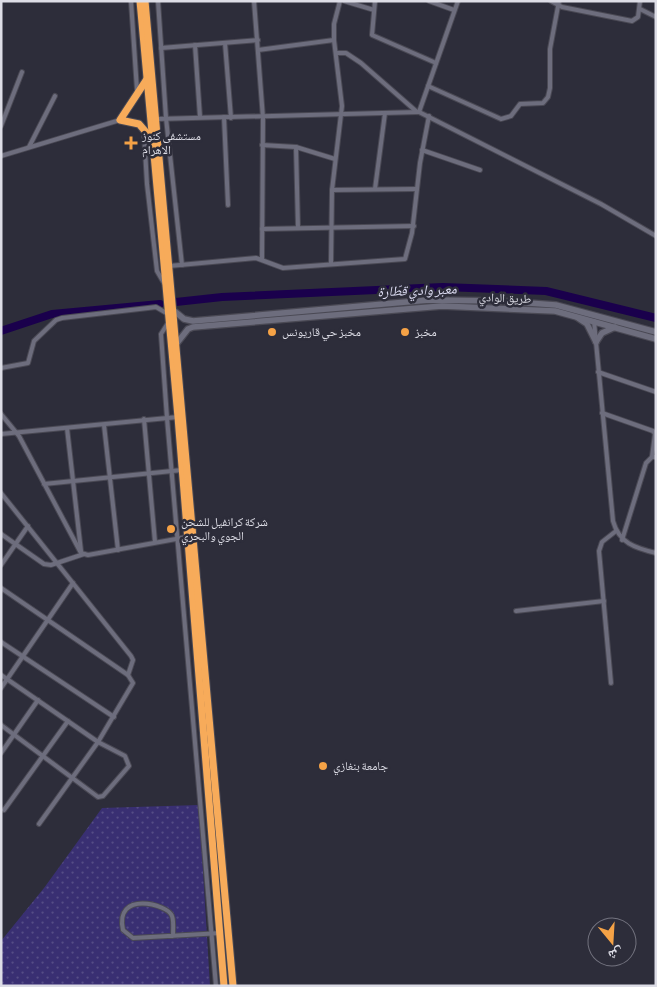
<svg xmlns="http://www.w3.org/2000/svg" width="657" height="987" font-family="'Asap Condensed','Noto Naskh Arabic',sans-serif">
<defs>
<pattern id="grass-dots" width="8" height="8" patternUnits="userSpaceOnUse" patternTransform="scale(1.25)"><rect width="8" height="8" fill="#392f72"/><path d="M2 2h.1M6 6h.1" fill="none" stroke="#554d86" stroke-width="1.8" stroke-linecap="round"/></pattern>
</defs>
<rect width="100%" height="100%" fill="#2d2d3a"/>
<polygon fill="url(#grass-dots)" points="199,805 210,986 1,986 1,941 44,888 102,808"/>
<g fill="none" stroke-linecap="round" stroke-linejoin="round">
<g stroke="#1a004c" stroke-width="8">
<polyline points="176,302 222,297 443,287 546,291 656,318"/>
<polyline points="1,331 52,314 160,304"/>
</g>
<g stroke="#4a4954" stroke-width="6">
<g id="street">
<polyline points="131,1 137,90"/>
<polyline points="158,1 166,118 182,265"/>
<polyline points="254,1 263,118 262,259"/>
<polyline points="344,1 374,10"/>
<polyline points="375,1 372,35 436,63"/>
<polyline points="429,1 454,10"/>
<polyline points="551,1 562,7 632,21 638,17 640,1"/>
<polyline points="640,9 656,17"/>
<polyline points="225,43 231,118"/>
<polyline points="195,45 200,117"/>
<polyline points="161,48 258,40"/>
<polyline points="258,50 334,40"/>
<polyline points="336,53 346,53 361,63 417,112"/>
<polyline points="428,86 501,119 511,116 520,104 543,103 548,97 550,88 550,49 559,1"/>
<polyline points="419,112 601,204 656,236"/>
<polyline points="224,117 228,205"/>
<polyline points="157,119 419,112 458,1"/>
<polyline points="1,126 22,72"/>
<polyline points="144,132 147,184 157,271 164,283"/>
<polyline points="262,145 296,147 335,159"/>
<polyline points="29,147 55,96"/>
<polyline points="296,147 298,228"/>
<polyline points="422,150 480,170"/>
<polyline points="1,156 120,120"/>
<polyline points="375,189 385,113"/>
<polyline points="332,190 417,189"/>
<polyline points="262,229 414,226"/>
<polyline points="331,264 332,190 342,106 334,40 334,24 340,1"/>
<polyline points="169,266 256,258 283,268 405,259 412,233 420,163 429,116"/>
<path d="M594 321 613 521C619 543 635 548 656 553"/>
<polyline points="168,323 161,334 167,418 216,986"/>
<polyline points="1,368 28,363 34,341 56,320 62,318 148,308 156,307 168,314"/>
<polyline points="598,372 656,392"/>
<polyline points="602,413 653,431 655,434 652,457"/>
<polyline points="1,414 19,436 81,553 88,555 187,537"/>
<polyline points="144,419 155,542"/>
<polyline points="104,425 118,550"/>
<polyline points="67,428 81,551"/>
<polyline points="1,434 178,417"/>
<polyline points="44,484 182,470"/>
<polyline points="1,493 131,656 133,660 128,675"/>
<polyline points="1,534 44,564 51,565 84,554"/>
<polyline points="622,540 646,463 652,457 656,457"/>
<polyline points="1,565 28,526"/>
<polyline points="1,588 128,675 133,683 98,742 39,824"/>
<polyline points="516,611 604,601"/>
<polyline points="1,642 114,717"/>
<polyline points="1,675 98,742 125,756 129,766 103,796 98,797 1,725"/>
<polyline points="611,683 599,551 602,542 616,531"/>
<polyline points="1,688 73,583"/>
<polyline points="1,753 38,700"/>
<polyline points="4,810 68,721"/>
<path d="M173 936C173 930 174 921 172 916 168 904 114 890 123 930L133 938 221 933"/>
</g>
</g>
<g stroke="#4a4954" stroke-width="8">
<g id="secondary">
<polyline points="173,310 184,319 193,321 429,300 500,301 556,305 656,332"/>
<polyline points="578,318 587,324 596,342"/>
<polyline points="596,342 602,333 615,327"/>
<polyline points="177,343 188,329 193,327 442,306 555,311 656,339"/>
</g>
</g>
<g stroke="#4a4954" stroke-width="9">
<g id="highway">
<polyline points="140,1 178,417 224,986"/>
<polyline points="145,1 233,986"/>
<polyline points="147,79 120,120 139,124 152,139"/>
</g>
</g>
<use href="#street" stroke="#6d6d7d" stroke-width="4"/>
<use href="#secondary" stroke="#6d6d7d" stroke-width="5.5"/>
<use href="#highway" stroke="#f7ab5a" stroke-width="7"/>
</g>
<g fill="#f5a246" stroke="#2d2d3a" stroke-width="2">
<path d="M128.5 135.5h5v5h5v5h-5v5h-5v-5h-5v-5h5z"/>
<circle cx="272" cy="332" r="5"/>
<circle cx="405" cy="332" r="5"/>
<circle cx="171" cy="529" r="5"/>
<circle cx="323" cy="766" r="5"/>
</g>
<g text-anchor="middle" stroke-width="5" stroke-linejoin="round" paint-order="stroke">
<g font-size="12" fill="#dddde6" stroke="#2d2d3a" text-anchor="start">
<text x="142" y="140">مستشفى كنوز<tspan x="142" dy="14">الاهرام</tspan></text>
<text x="282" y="336">مخبز حي قاريونس</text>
<text x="415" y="336">مخبز</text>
<text x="181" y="526">شركة كرانفيل للشحن<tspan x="181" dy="14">الجوي والبحري</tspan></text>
<text x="333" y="770">جامعة بنغازي</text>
</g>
<g font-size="12" fill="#dddde6" stroke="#2d2d3a">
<text transform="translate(505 298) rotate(2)" y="4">طريق الوادي</text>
</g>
<g font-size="14" font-style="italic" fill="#dedef4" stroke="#2d2d3a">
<text transform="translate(417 290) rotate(-2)" y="5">معبر وادي قطّارة</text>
</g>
</g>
<rect width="657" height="987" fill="none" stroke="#dddde6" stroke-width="5"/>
<g transform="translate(612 942) rotate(162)"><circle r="24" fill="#2d2d3a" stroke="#73737f"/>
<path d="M0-4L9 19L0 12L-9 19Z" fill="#f5a246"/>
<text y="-8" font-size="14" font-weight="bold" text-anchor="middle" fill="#dddde6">ش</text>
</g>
</svg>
